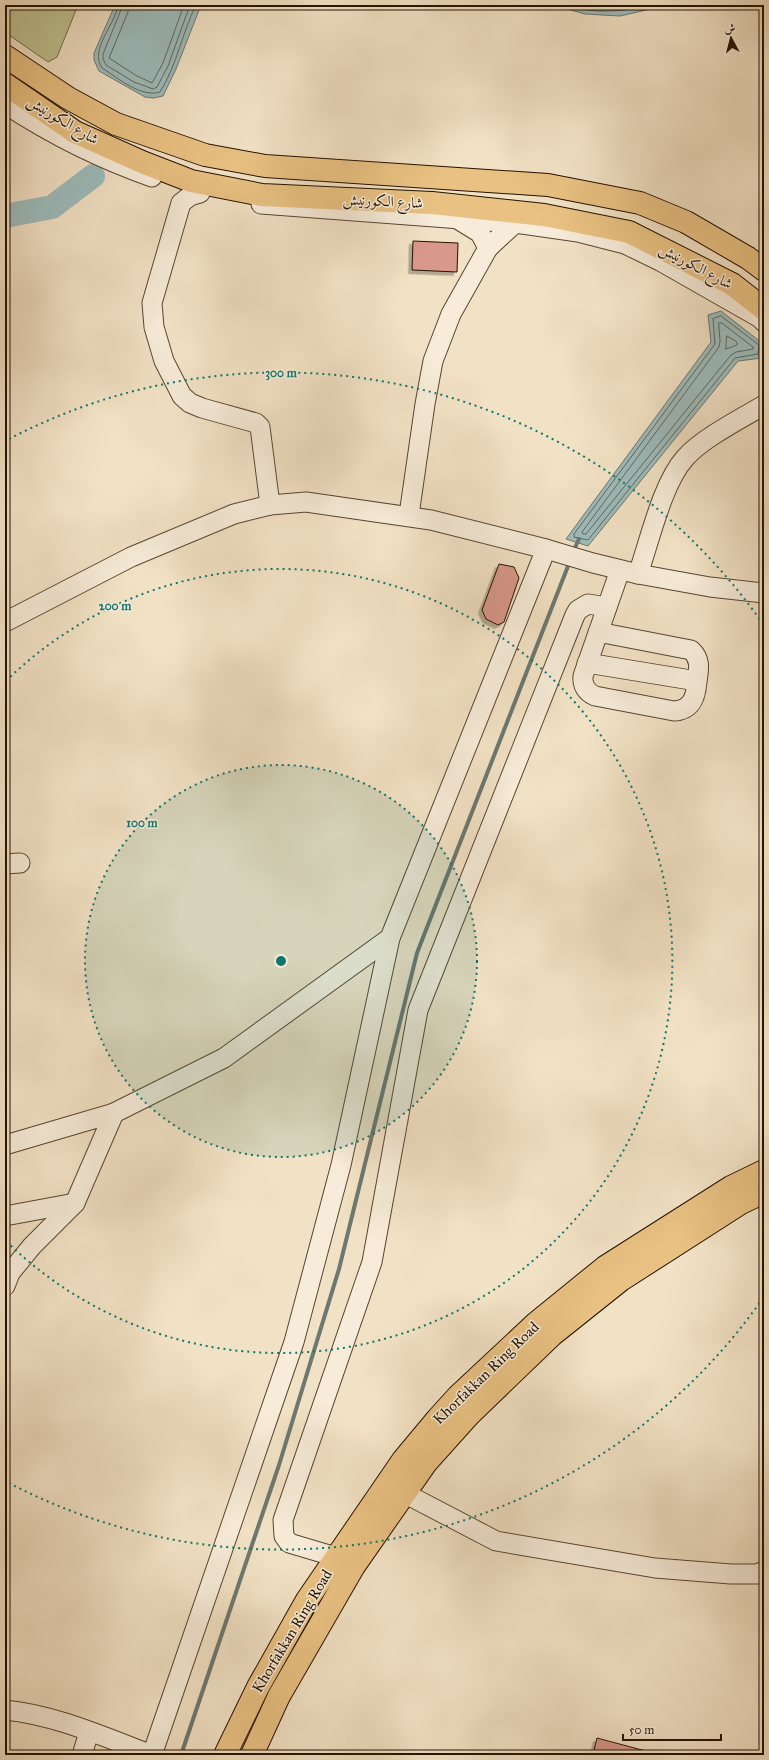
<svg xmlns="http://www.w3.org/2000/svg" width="769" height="1760" font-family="'IM FELL Great Primer',Amiri,serif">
<defs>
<filter id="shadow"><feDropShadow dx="-3.5" dy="3.5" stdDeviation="0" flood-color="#0004"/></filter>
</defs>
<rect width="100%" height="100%" fill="#f2e2c5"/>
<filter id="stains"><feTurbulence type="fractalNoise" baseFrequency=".005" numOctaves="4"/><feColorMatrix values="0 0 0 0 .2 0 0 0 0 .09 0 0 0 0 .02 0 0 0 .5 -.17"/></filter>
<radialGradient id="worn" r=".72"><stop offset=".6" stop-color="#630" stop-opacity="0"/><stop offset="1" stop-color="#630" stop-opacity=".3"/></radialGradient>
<polygon fill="#bfc291" stroke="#726a48" points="5,5 78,5 57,57 48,62 9,35"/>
<g fill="#9dbcbc" stroke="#6d7871">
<polygon points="115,5 201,5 176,69 163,96 153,98 145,97 99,71 94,60 94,53"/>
<polygon points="553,5 668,5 620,16 585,14"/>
<polygon points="721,311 762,343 762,358 738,361 588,546 566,539 711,342 708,315"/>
</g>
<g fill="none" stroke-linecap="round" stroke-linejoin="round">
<g stroke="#61665e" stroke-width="1">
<path d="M118 5C116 24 89 49 102 68 118 78 141 98 160 92 177 65 182 33 196 5"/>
<polyline points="123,5 103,54 103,59 106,65 134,82 153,89 157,87 168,66 190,5"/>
<polyline points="129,5 128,12 109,58 137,76 152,83 163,63 184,5"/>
<path d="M565 5C595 15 624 11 654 5"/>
<polyline points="586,5 619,7 628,5"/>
<polygon points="721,316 759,345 758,354 735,358 588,540 574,537 574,534 715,344 713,319"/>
<polygon points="719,323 722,323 753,347 753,349 736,352 731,355 586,534 583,534 582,532 719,347 720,342"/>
<polygon points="727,336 737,342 737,345 726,349"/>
</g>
<g stroke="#6d7871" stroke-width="4">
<polyline points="573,552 579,539"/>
<polyline points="181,1755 279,1465 339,1269 417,953 570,561"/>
</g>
<polyline stroke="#9dbcbc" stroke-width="24" points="5,216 52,207 93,176"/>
</g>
<g fill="#d8988a" stroke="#251100" filter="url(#shadow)">
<polygon points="413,241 458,243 457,272 412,270"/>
<polygon points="499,564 514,567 519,578 504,622 498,625 486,619 482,610"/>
<polygon points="597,1738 657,1754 657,1755 593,1755"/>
</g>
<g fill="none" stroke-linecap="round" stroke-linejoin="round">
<g stroke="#584531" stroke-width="21">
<g id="minor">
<path d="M5 104C51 134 100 159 152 177"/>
<polyline points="200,193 190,196 181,203 152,303 154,327 164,361 182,396 190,403 202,408 256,423 260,427 270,505"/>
<polyline points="261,204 515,223 578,232 625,244 660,261 760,318 764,322"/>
<polyline points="459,220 480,233 488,248 515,223"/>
<polyline points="409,515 425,404 433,361 451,314 488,248"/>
<path d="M638 574C650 540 662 484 685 458 701 439 742 418 764 405"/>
<polyline points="5,622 131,557 234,514 270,505 306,502 431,520 546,549 593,563 638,574 710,587 764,593"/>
<path d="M598 632 691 650C701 659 699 669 697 681 696 697 692 710 674 711L595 696C586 692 582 685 583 676L620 570"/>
<polyline points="587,663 697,681"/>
<polyline points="5,864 20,863"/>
<polyline points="114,1113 224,1058 390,938"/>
<polyline points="5,1145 114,1113 75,1203 32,1246 10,1273 5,1286"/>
<polyline points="5,1216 75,1203"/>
<polyline points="404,1493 496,1541 655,1568 731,1574 757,1574 764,1571"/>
<polyline points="336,1557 289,1543 284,1536 283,1520 372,1262 418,1010 575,615 578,610 588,604 607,607"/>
<path d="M5 1710C56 1715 104 1737 152 1755"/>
<polyline points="82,1755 89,1732"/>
<polyline points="152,1755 294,1342 341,1165 390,938 546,549"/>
</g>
</g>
<g stroke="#251100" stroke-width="24">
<g id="major">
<polyline points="5,56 68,98 116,124 205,155 265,166 548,185 640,203 686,222 748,258 764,270"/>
<polyline points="5,84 75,132 142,162 191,181 262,195 432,203 544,215 629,232 732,284 764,309"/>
</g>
</g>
<g stroke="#251100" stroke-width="24">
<g id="highway">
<polyline points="225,1755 258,1687 307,1600 403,1460 438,1418 458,1396 536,1323 605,1267 731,1187 764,1171"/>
<polyline points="252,1755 279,1696 354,1566 426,1463 470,1414 552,1335 621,1280 741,1203 764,1192"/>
</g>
</g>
<use href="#minor" stroke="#f7ecd9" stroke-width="19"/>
<use href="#major" stroke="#e9c182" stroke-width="22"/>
<use href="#highway" stroke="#e9c182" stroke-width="22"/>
</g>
<circle cx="281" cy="961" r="196" fill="#0f766e" fill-opacity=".12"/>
<g fill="none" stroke="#0f766e" stroke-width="2" stroke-dasharray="2 4">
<circle cx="281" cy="961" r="196"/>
<path d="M6 681A392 392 0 1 1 6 1241"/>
<path d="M763 1298A588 588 0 0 1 9 1483M9 439A588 588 0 0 1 763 624"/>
</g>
<g text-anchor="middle" stroke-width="3" stroke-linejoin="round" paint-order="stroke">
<g font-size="15" fill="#251100" stroke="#f7ecd9">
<text transform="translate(63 120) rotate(31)" y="5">شارع الكورنيش</text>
<text transform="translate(383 201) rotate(3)" y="5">شارع الكورنيش</text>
<text transform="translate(696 266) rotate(28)" y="5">شارع الكورنيش</text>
<text transform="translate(486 1373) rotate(-44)" y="5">Khorfakkan Ring Road</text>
<text transform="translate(292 1631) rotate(-59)" y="5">Khorfakkan Ring Road</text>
</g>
</g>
<circle cx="281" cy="961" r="6" fill="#0f766e" stroke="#f7ecd9" stroke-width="2"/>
<g font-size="12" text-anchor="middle" font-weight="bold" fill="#0f766e" stroke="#f7ecd9" stroke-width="3" stroke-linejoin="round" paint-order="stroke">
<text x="281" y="377">300 m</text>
<text x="115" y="610">200 m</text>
<text x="142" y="827">100 m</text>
</g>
<rect width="769" height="1760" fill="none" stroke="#f2e2c5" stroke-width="20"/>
<rect x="6" y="6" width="757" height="1748" fill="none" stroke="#251100" stroke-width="2"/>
<rect x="10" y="10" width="749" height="1740" fill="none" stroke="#251100"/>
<g transform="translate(731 38) rotate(353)" stroke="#f7ecd9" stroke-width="3" paint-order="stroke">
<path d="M0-3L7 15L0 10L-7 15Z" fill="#251100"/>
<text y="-6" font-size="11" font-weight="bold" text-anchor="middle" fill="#251100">ش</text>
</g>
<path d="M623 1734v6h98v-6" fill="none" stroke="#251100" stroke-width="2"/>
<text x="629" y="1734" font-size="12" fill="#251100" stroke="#f7ecd9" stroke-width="3" paint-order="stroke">50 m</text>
<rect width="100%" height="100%" filter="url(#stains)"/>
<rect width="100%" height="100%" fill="url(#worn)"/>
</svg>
